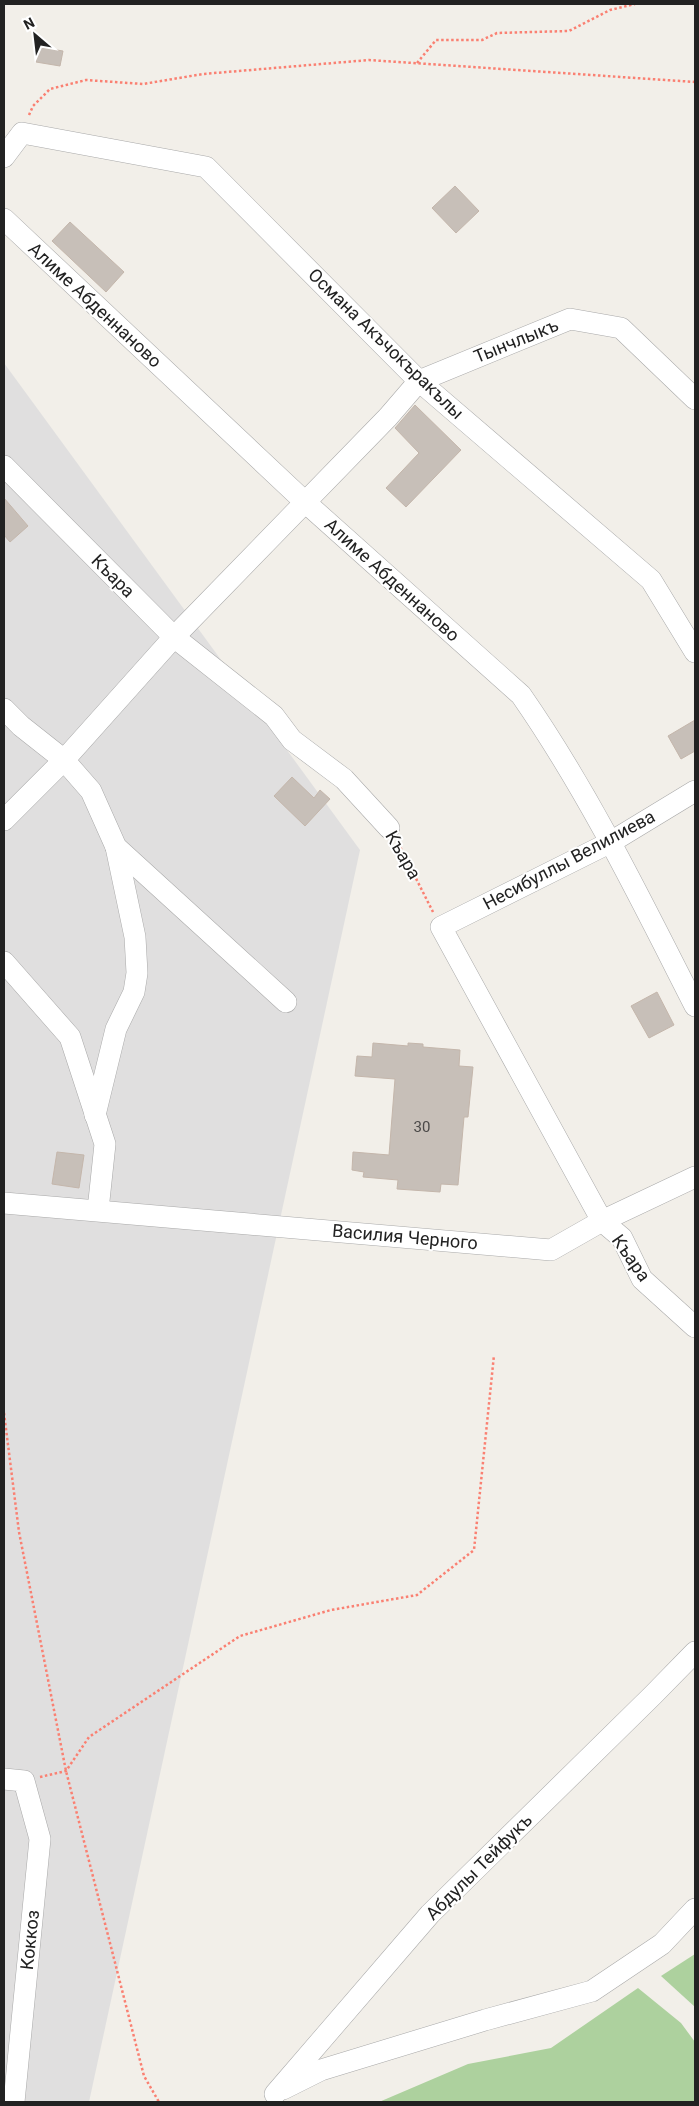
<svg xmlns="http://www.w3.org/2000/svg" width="699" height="2106" font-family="Roboto,sans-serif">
<rect width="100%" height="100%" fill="#f2efe9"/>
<polygon fill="#e0dfdf" points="4,363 360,850 89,2102 4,2102"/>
<g fill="#add19e">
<polygon points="695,1954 695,2007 661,1976"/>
<polygon points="638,1988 681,2023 695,2042 695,2102 379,2102 468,2064 551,2048"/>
</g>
<g fill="#c7bfb8" stroke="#c4b6ab">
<polygon points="39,47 63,51 60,66 36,62"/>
<polygon points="455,186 479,211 456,233 432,208"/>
<polygon points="70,222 124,272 106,292 52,241"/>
<polygon points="415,405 461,450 406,507 386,488 419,453 395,428"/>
<polygon points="4,498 28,526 10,542 4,535"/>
<polygon points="695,720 695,751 681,759 668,736"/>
<polygon points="292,777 314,798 320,790 330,799 305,826 274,796"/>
<polygon points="657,992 674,1025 649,1038 631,1006"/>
<polygon points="373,1043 408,1046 408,1043 423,1044 423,1047 460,1050 459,1066 473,1067 468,1117 464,1117 458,1185 441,1184 440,1192 397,1189 398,1180 363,1177 364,1172 352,1170 353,1152 389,1155 395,1079 355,1076 357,1056 372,1057"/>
<polygon points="57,1152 84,1155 79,1188 52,1184"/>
</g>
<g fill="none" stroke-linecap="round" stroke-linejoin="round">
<g stroke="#a9a9a9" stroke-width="22">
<g id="minor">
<polyline points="4,157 22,133 206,167 419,381 651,580 695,652"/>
<path d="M4 219 305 502 521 695C589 793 641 900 695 1006"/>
<polyline points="4,466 174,637 274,716 292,740 344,779 389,828"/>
<polyline points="4,709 21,726 64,760 91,791 116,847 286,1002"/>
<polyline points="695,791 611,842 441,927 602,1221 622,1238 642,1279 695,1327"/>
<polyline points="4,820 64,760 174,637 388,417 419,381 570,319 621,328 695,399"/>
<polyline points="4,962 70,1037 105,1144 98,1210"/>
<polyline points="95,1115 116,1029 134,992 137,973 135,937 116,847"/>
<polyline points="4,1203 551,1250 602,1221 695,1177"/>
<polyline points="4,1779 24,1781 40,1839 14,2102"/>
<polyline points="283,2089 321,2070 485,2020 592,1991 662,1944 695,1909"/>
<polyline points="275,2094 430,1914 653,1695 695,1652"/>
</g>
</g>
<g stroke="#fa8072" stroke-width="2.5" stroke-dasharray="2.5 2.5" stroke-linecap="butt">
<polyline points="417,63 436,40 482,40 497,33 569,31 610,10 635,4"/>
<polyline points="29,115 33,106 50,89 86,80 143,84 203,74 369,60 695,82"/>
<polyline points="398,843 433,912"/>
<polyline points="4,1413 19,1532 66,1771 144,2076 159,2102"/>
<polyline points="40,1777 66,1771 89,1737 240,1636 331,1610 417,1595 474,1550 494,1355"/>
</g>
<use href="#minor" stroke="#fff" stroke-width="21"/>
</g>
<g text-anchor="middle" stroke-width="4" stroke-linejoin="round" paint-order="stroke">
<g font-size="15" fill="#4b4948">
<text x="422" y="1132">30</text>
</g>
<g font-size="18" fill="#222" stroke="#fff">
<text transform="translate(95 305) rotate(43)" y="6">Алиме Абденнаново</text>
<text transform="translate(516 341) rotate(-22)" y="6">Тынчлыкъ</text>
<text transform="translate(386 344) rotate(44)" y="6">Османа Акъчокъракълы</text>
<text transform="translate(113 576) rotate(45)" y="6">Къара</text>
<text transform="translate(392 580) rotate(42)" y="6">Алиме Абденнаново</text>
<text transform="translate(403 855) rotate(60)" y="6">Къара</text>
<text transform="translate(569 860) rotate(-28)" y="6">Несибуллы Велилиева</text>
<text transform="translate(405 1237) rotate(5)" y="6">Василия Черного</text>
<text transform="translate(631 1258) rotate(55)" y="6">Къара</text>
<text transform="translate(479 1867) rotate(-45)" y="6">Абдулы Тейфукъ</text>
<text transform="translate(30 1940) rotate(-84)" y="6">Коккоз</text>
</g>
</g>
<rect width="699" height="2106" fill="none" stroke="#222222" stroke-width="10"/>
<g transform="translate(35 35) rotate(332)" stroke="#ffffff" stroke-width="4" paint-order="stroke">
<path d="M0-4L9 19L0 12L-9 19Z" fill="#222222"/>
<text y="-8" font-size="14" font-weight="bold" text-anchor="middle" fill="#222222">N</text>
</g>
</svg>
